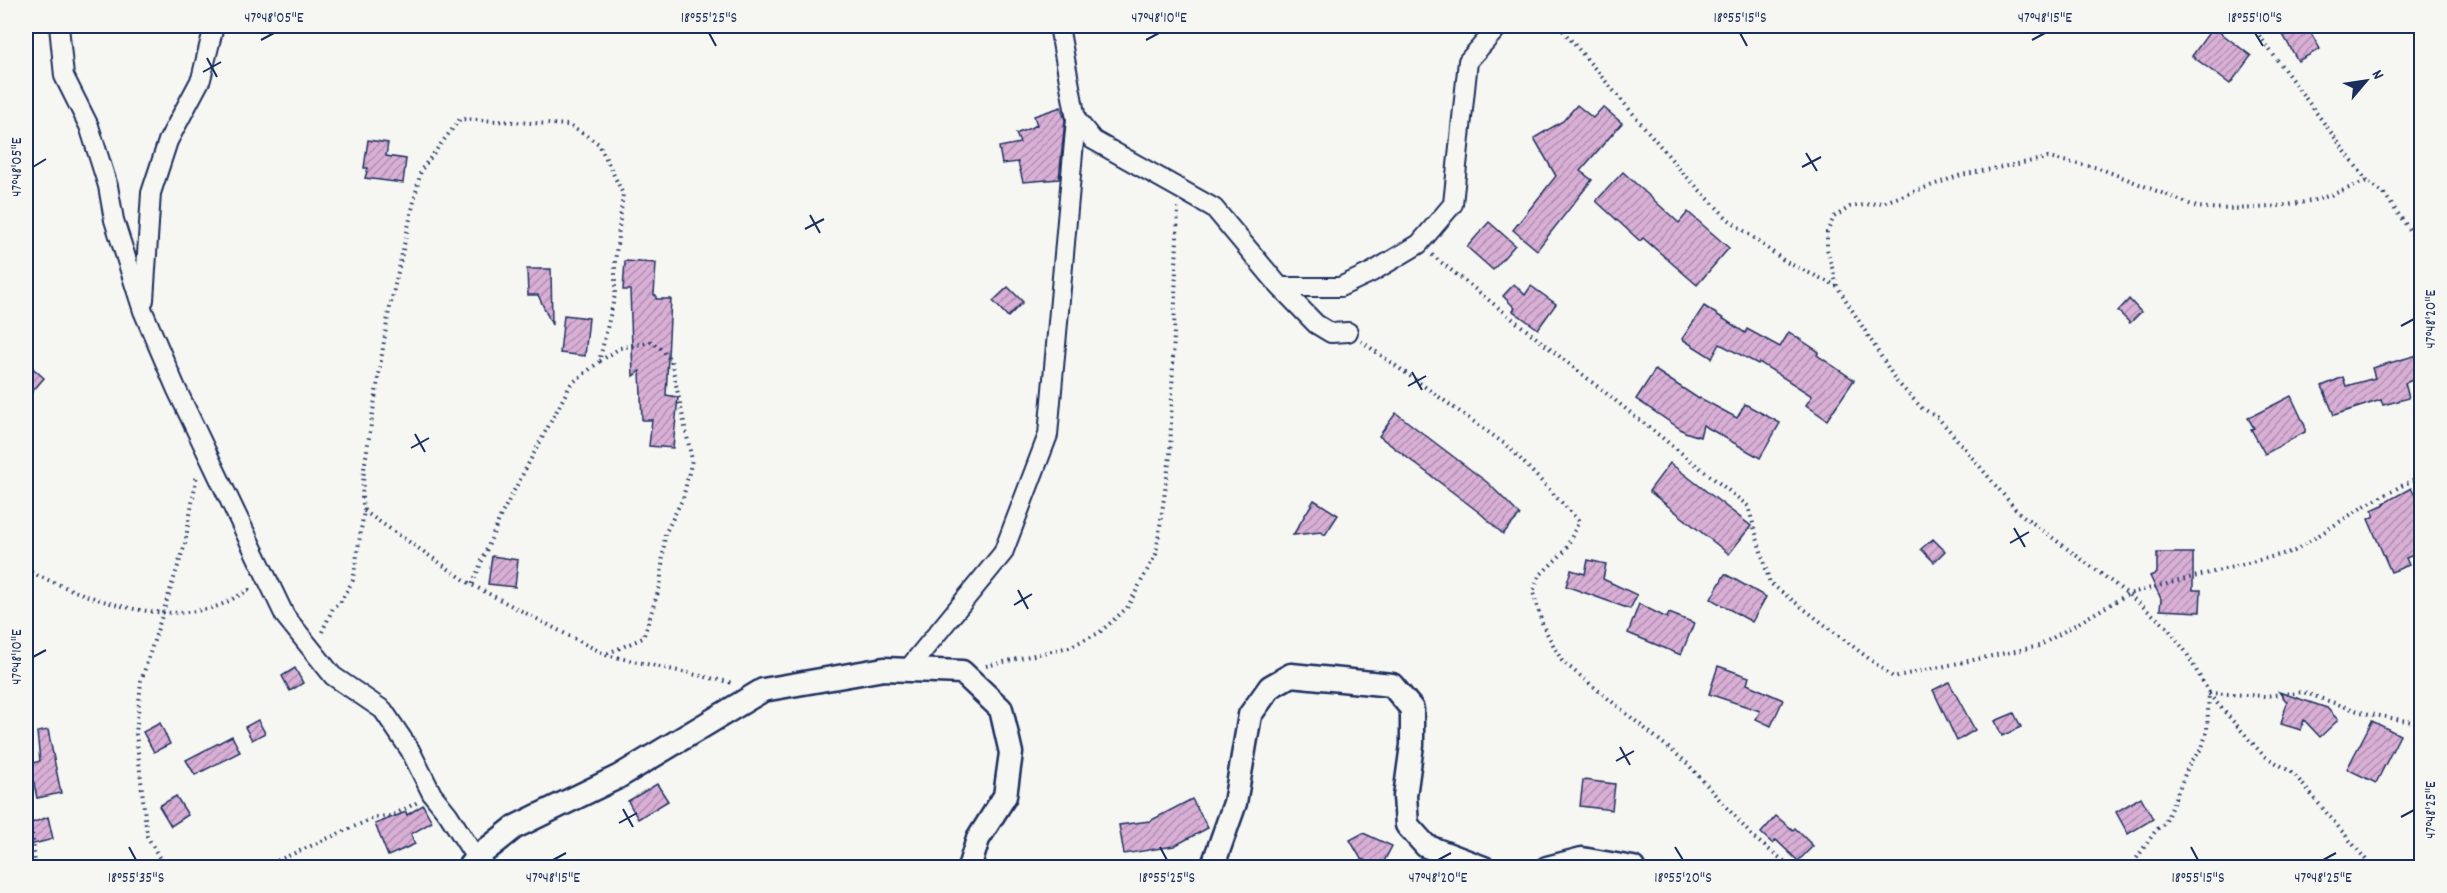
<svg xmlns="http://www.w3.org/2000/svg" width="2447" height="893" font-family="Dekko,sans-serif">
<defs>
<pattern id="building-hatch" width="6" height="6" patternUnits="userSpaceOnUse" patternTransform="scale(1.5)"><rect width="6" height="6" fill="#d9afd6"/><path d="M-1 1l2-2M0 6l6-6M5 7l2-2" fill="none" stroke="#af8fb1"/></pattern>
</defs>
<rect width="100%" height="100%" fill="#f6f6f2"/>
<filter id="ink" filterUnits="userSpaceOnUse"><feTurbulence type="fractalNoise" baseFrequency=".0167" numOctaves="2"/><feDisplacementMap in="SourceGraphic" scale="12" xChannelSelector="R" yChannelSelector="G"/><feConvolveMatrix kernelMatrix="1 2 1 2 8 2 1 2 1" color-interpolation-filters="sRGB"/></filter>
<g filter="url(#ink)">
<g fill="url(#building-hatch)" stroke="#1b2f5e" stroke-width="1.5">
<polygon points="2278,26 2307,26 2320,49 2298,61"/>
<polygon points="2213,27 2251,56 2230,84 2192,56"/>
<polygon points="1577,105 1593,118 1603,107 1622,123 1580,171 1592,180 1537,250 1513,230 1556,176 1534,138 1563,121"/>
<polygon points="1061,107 1065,120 1059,179 1023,182 1018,162 1002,164 999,147 1020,143 1016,134 1037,125 1034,116"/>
<polygon points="368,140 388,143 386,156 406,159 403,183 365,178 368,168 364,168"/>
<polygon points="1623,172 1679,223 1688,212 1729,248 1697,285 1643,238 1640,241 1596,201"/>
<polygon points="1489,222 1515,245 1493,270 1467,247"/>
<polygon points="625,261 656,263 654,295 656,295 656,299 671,299 666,395 678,397 673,448 649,446 652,420 642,420 640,371 633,376 630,290 623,290"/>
<polygon points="527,269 551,269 552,325 538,295 528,295"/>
<polygon points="1514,284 1525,295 1531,286 1556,304 1538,329 1513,311 1515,308 1503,296"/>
<polygon points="1008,287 1023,302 1008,317 993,301"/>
<polygon points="2129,299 2141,312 2130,323 2118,311"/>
<polygon points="1704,306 1745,333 1747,329 1780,347 1789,332 1819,352 1817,355 1854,380 1827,420 1806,405 1812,396 1759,362 1758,364 1720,344 1712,358 1682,339"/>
<polygon points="564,315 589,318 585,356 560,353"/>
<polygon points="2421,354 2421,377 2405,383 2409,398 2383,405 2381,400 2334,415 2322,386 2343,377 2346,386 2375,378 2372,368"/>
<polygon points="26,362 44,378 26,399"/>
<polygon points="1655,370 1699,399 1700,398 1737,418 1745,404 1780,423 1760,458 1703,425 1700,437 1685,432 1636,399"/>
<polygon points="2291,396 2305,426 2305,432 2265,454 2251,429 2254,428 2248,418"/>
<polygon points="1396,413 1488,483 1520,515 1503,534 1480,513 1379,436"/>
<polygon points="1670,463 1751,526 1729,554 1649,491"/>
<polygon points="2411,488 2421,507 2421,552 2406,558 2409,565 2391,572 2368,519 2374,516 2372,510 2385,504 2384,503"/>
<polygon points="1314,500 1338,515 1325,535 1321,532 1293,535"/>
<polygon points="1933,539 1945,551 1934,562 1921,549"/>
<polygon points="2157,553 2193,553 2193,590 2201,590 2200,612 2160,610 2161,599 2150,576 2157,573"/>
<polygon points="492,556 518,560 515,587 488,584"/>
<polygon points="1588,560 1606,564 1603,579 1637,595 1630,609 1566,586 1571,570 1585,574"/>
<polygon points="1725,574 1766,597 1752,622 1711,599"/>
<polygon points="1639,604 1667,618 1669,613 1694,623 1681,655 1628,633"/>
<polygon points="1718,666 1749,677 1747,684 1783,700 1771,726 1756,719 1760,711 1709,694"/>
<polygon points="295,668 303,683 290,691 282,676"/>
<polygon points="1949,682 1975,730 1957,741 1933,690"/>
<polygon points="2279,692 2327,708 2338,720 2320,737 2304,720 2301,730 2281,724 2287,702"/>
<polygon points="2014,713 2021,727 2002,736 1995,721"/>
<polygon points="258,720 265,733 252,740 245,727"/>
<polygon points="2372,721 2400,735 2376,783 2347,769"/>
<polygon points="160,723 170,744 154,752 143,732"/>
<polygon points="48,730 61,793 37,798 30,764 40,761 37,732"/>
<polygon points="232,736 240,752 195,775 186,760"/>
<polygon points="1583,780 1615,784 1612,810 1580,806"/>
<polygon points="657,784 668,801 638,819 628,801"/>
<polygon points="176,796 188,815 171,826 159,806"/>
<polygon points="2141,797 2153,819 2128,834 2116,812"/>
<polygon points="1192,799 1208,828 1174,846 1124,854 1119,825 1150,821"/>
<polygon points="423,805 432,822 411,834 415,844 388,856 375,824 406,812 407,815"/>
<polygon points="1776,816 1793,830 1795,828 1813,846 1798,861 1776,840 1773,844 1761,833"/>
<polygon points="48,817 53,839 26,846 26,825"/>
<polygon points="1363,833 1392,846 1381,867 1361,859 1350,840"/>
</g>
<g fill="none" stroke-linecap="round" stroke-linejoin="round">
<g stroke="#1b2f5e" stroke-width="22">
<g id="minor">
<polyline points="59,26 64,76 89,126 108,186 114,220 143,311 176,388 285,616 333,676 383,710 410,750 432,794 448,814 476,858"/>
<polyline points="1076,119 1093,140 1214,208 1280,287 1316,324 1331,333 1348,332"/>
<polyline points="1280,287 1340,287 1372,272 1419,244 1453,204 1468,61 1499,26"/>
<polyline points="144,300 151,193 168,141 201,79 214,26"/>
<polyline points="908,669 1003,553 1048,435 1076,119 1059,26"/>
</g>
</g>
<g stroke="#1b2f5e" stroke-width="27">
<g id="tertiary">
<polyline points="468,868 476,858 515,827 618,777 763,690 884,669 962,672 1001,709 1011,753 1005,796 978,839 969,868"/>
<polyline points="1212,868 1235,803 1250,715 1270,687 1291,675 1392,685 1412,709 1412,745 1405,796 1407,825 1426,846 1484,868"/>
<polyline points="1547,868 1582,859 1633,868"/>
</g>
</g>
<g stroke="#1b2f5e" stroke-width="4" stroke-dasharray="1.5 4.5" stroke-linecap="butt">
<polyline points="1559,26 1683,173 1728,219 1786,262 1837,286"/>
<polyline points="2252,26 2367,181"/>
<polyline points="1432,255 1748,506 1770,583 1893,677 2039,646 2128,594 2294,551 2366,505 2422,475"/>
<polyline points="1361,341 1509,447 1579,521 1565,551 1539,576 1533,592 1543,626 1562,661 1686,762 1754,838 1793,868"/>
<polyline points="600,361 620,348 651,342 663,350 671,361 692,460 683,498 665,534 660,586 643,638 606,654"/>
<polyline points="364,511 472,585 606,655 733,683"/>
<path d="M26 570C83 596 148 624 211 608 224 605 237 596 249 590L252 592"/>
<polyline points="322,632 333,608 340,603 353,580 364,511 362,497 364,469 388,316 421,170 460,119 569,125 599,144 623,194 615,262 615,295 599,362 571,384 501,515 472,585"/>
<polyline points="986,666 1069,647 1099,633 1127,608 1156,554 1170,456 1178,207"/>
<polyline points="2209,693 2265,696 2303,692 2360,712 2422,724"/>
<polyline points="2209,694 2263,755 2293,773 2373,868"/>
<polyline points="26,811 33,837 35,868"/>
<polyline points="165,868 147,836 136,734 141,681 185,544 197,474"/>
<polyline points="261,868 376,817 391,816 418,802"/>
<path d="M2130 868 2156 830 2165 823 2190 762 2202 748 2207 730 2209 693 2186 652 2166 626 2128 594 2018 512 1949 430 1937 417 1922 408 1897 382 1837 286 1827 249V232L1834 217 1850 207 1885 202 1961 175 2048 158 2099 168 2197 207C2235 211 2281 208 2319 199 2335 194 2351 187 2367 181L2384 194 2422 247"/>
</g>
<use href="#minor" stroke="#f6f6f2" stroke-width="18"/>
<use href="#tertiary" stroke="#f6f6f2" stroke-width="22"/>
</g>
</g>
<path fill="none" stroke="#1b2f5e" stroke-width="2" d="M709 33 716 46M1740 33 1747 46M2255 33 2263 46M261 40 274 33M1146 40 1159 33M2032 40 2045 33M207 58 217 77M203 72 221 62M1806 153 1817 171M33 167 46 159M1802 167 1821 157M810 215 820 233M805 229 824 219M2401 326 2414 319M1412 372 1422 390M1408 386 1426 376M415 434 425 452M411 448 429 438M2014 528 2025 547M2010 543 2029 532M1018 590 1028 609M1014 605 1032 594M33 657 46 650M1620 747 1630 765M1616 761 1634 751M623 809 633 827M2401 817 2414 810M619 823 637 813M129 847 136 860M1160 847 1167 860M1675 847 1683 860M2191 847 2198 860M553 860 566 853M1438 860 1451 853M2323 860 2336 853"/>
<rect width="2447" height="893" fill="none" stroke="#f6f6f2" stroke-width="66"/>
<g transform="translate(2366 81) rotate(61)" stroke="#f6f6f2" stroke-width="4.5" paint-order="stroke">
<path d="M0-4.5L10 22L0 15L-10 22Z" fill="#1b2f5e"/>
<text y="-9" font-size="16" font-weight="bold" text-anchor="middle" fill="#1b2f5e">N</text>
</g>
<rect x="33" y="33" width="2381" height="827" fill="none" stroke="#1b2f5e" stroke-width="2"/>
<g font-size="15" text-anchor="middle" fill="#1b2f5e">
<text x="274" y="22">47°48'05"E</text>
<text x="709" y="22">18°55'25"S</text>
<text x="1159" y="22">47°48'10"E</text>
<text x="1740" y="22">18°55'15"S</text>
<text x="2045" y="22">47°48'15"E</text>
<text x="2255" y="22">18°55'10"S</text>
<text transform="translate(16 167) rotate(-90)" y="5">47°48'05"E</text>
<text transform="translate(2430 319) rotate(-90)" y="5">47°48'20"E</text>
<text transform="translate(16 657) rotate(-90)" y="5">47°48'10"E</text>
<text transform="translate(2430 810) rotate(-90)" y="5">47°48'25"E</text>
<text x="136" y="882">18°55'35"S</text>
<text x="553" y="882">47°48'15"E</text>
<text x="1167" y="882">18°55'25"S</text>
<text x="1438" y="882">47°48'20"E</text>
<text x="1683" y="882">18°55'20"S</text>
<text x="2198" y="882">18°55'15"S</text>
<text x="2323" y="882">47°48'25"E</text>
</g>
</svg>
